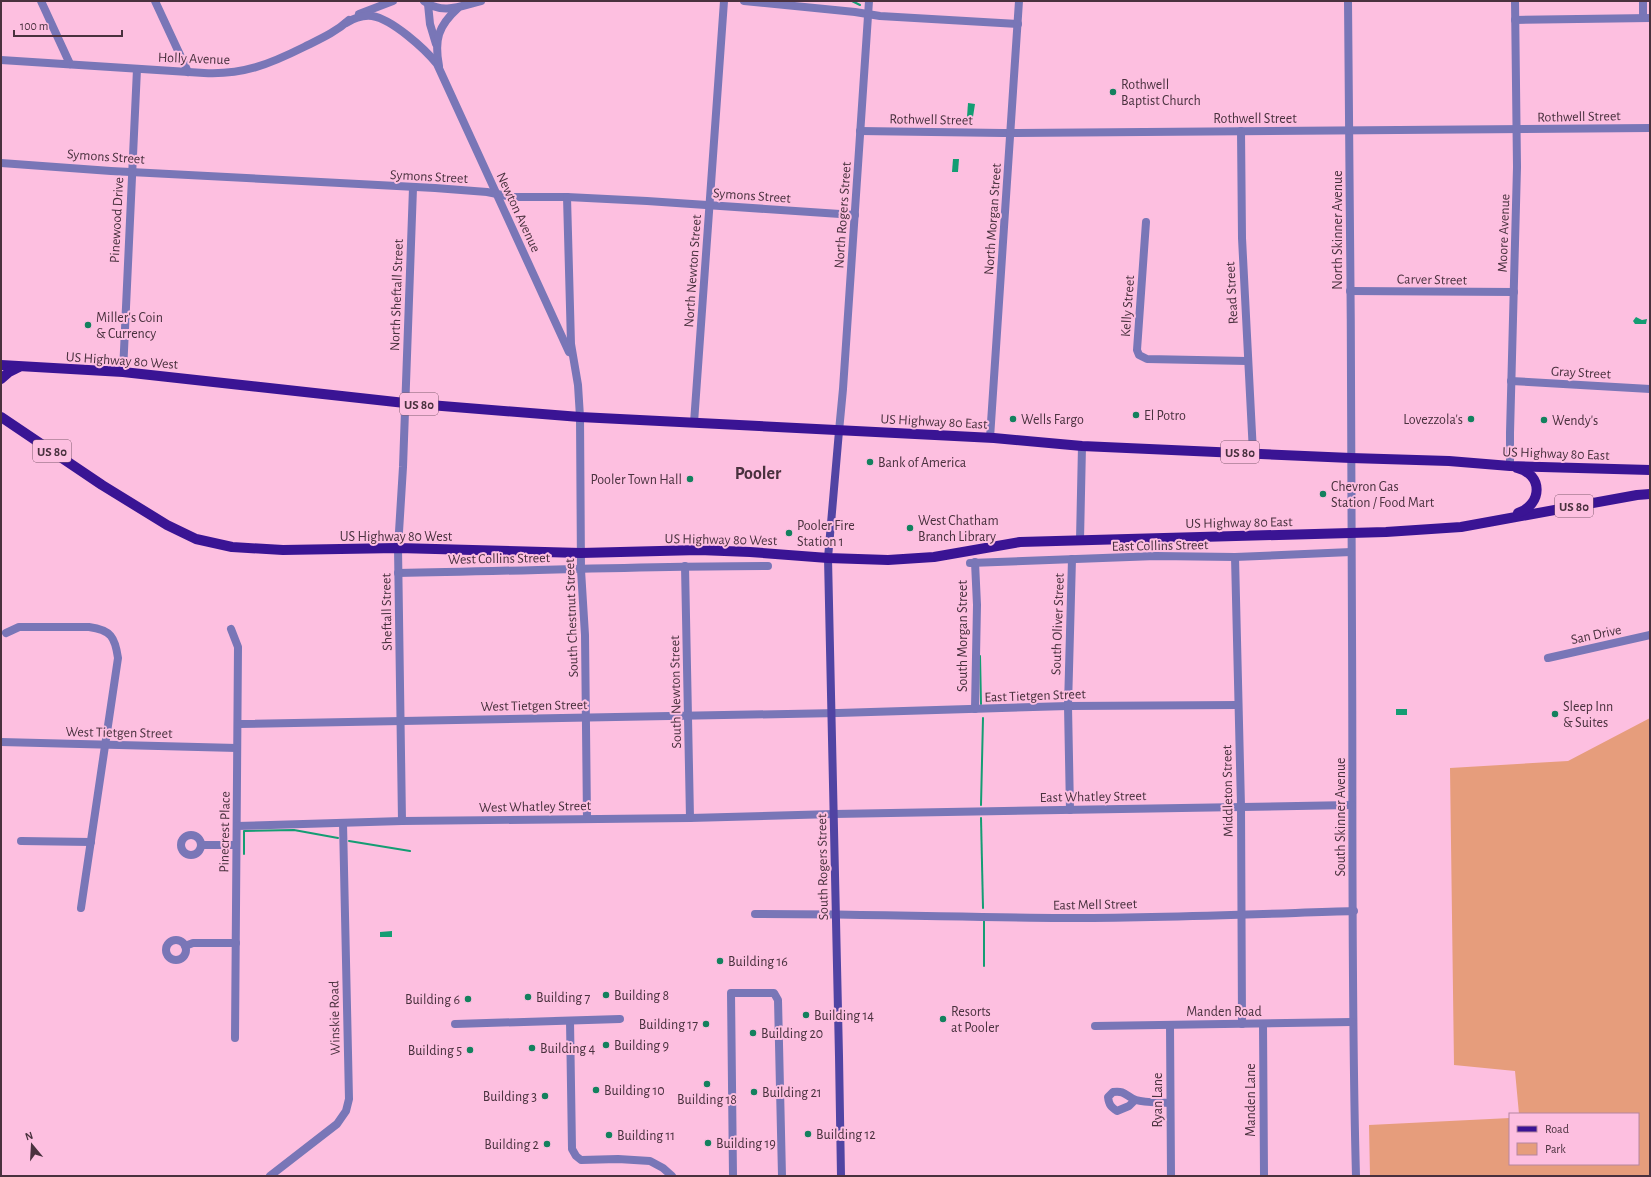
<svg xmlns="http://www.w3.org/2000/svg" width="1651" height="1177" font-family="'Alegreya Sans',sans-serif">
<rect width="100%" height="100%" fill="#fdbfe0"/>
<polygon fill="#e69d7c" points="1650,718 1650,1176 1370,1176 1369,1125 1510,1118 1510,1164 1638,1164 1638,1114 1519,1114 1515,1071 1454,1065 1450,768 1568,761"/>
<g fill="#149d73">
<polygon points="968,103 975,104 973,117 967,117"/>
<polygon points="953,159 959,159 958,172 952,172"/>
<polygon points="1636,317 1642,320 1647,319 1646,324 1635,324 1633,321"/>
<rect x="1396" y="709" width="11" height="6"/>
<polygon points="392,931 392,937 380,937 380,932"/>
</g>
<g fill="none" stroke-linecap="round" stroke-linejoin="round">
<g stroke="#149d73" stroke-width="2">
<polyline points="852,1 860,5"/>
<polyline points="980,656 981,704"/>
<polyline points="981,805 983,718"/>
<polyline points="981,818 983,908"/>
<polyline points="349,841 410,851"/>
<polyline points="244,854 244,831 294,830 338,838"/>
<polyline points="984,920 984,966"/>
</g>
<g stroke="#7976b7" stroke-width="8">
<polyline points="41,1 70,64"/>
<polyline points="155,1 188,72"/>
<path d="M424 1C442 15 461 6 481 1"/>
<polyline points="744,1 855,12 880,16 1018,24"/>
<path d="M1348 1C1350 212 1352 422 1352 633 1353 814 1351 995 1356 1176"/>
<polyline points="1643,1 1643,18"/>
<polyline points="428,4 430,24 436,44"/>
<polyline points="359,14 393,1"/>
<polyline points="1515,20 1650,18"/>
<path d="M346 23C354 18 363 15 372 16 392 19 425 49 437 64L569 352"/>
<path d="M1 60 204 73C243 75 270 64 304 47 320 39 336 32 349 20"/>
<path d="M439 66C434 40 438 26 458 8"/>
<polyline points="860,131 1003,133 1650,128"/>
<polyline points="1241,131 1242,238 1253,453"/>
<polyline points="1,163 111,171 435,188 487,192 512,197 567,197 647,201 855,215"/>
<polyline points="567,197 571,344 578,385 580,417 581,570 585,635 587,819"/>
<polyline points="1146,222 1137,350 1139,355 1147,359 1247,361"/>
<polyline points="1350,291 1514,292"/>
<polyline points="123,372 137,69"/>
<polyline points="1511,381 1650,389"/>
<polyline points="694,423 724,1"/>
<polyline points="839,431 843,389 869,1"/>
<polyline points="990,438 1019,1"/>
<polyline points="1510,466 1510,433 1517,167 1515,1"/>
<polyline points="1080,540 1082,446"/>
<polyline points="1235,557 1241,806 1242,1024"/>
<polyline points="975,562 977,605 975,709"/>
<polyline points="970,563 1156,556 1235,557 1351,552"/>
<polyline points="685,566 690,818"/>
<path d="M398 573C522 571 645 566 768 566"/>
<polyline points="231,629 238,647 235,1038"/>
<path d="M6 633 19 627H89C111 630 115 637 118 658L81 908"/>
<polyline points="1548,658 1650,635"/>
<polyline points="238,724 838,713 1068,706 1238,705"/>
<polyline points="1,742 237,748"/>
<polyline points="1070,810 1068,706 1072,559"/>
<polyline points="402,821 398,548 403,467 413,188"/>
<polyline points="237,826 402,821 690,818 834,814 1352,805"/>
<circle cx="191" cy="845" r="10"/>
<polyline points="21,841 91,842"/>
<polyline points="201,845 236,845"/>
<path d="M755 914C858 914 961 917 1064 918 1160 918 1257 914 1354 911"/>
<circle cx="176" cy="950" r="10"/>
<polyline points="185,946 193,943 236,943"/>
<polyline points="570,1021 572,1149 576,1156 581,1160 618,1159 650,1161 663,1168 672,1176"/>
<polyline points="455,1024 620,1019"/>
<polyline points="1263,1024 1264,1176"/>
<polyline points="1170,1025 1171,1176"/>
<polyline points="1095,1026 1352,1022"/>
<path d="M1135 1100 1129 1106 1117 1111C1111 1107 1109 1105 1108 1097L1113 1092C1126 1090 1126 1097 1136 1100 1146 1103 1160 1102 1170 1103"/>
<polyline points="270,1176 337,1124 346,1111 349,1099 343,823"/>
<polyline points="733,1176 731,993 774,993 778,1000 782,1176"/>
</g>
<polyline stroke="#5144a3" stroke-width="8" points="839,431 828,558 839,1056 841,1176"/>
<g stroke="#3a1494" stroke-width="10">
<polyline points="1,365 123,372 405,403 580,417 994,438 1082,446 1351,458 1449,461 1510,466 1650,470"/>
<polyline points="1,379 9,372 19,367"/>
<polyline points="1,417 102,485 167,525 196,539 232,547 283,550 398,548 581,553 699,550 750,552 828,558 888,560 934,557 1020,542 1386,532 1461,527 1637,495 1650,494"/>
<path d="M1517 468C1543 474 1543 504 1518 513"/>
</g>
</g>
<g fill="#13815e" stroke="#fdbfe0" stroke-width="1.5">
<circle cx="1113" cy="92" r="4"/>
<circle cx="88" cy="325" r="4"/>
<circle cx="1136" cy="415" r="4"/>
<circle cx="1013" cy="419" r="4"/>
<circle cx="1471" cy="419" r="4"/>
<circle cx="1544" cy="420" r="4"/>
<circle cx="870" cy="462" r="4"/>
<circle cx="690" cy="479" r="4"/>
<circle cx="1323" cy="494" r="4"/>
<circle cx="910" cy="528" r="4"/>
<circle cx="789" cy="533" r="4"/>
<circle cx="1555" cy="714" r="4"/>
<circle cx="720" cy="961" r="4"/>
<circle cx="606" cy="995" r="4"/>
<circle cx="528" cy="997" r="4"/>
<circle cx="468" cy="999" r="4"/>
<circle cx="806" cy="1015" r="4"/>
<circle cx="943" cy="1019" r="4"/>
<circle cx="706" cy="1024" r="4"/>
<circle cx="753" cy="1033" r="4"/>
<circle cx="606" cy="1045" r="4"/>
<circle cx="532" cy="1048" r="4"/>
<circle cx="470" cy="1050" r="4"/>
<circle cx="707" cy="1084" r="4"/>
<circle cx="596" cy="1090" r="4"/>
<circle cx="754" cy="1092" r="4"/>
<circle cx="545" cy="1096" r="4"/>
<circle cx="808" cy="1134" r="4"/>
<circle cx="609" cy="1135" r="4"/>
<circle cx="708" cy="1143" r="4"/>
<circle cx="547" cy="1144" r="4"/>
</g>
<g text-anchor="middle" stroke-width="4" stroke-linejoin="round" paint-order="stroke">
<g fill="#fdbfe0" stroke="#7f5c6f" stroke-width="1">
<rect x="400" y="393" width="38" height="22" rx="3"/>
<rect x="33" y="440" width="38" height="22" rx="3"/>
<rect x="1221" y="441" width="38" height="22" rx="3"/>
<rect x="1555" y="495" width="38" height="22" rx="3"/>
</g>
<g font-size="13" font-weight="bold" fill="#49313e">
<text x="419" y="409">US 80</text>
<text x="52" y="456">US 80</text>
<text x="1240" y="457">US 80</text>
<text x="1574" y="511">US 80</text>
</g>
<g font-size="14" fill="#49313e" stroke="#fdbfe0">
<text transform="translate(194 58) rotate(2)" y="5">Holly Avenue</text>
<text transform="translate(1579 116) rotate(-1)" y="5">Rothwell Street</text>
<text x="1255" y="123">Rothwell Street</text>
<text transform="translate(931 119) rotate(1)" y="5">Rothwell Street</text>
<text transform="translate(106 156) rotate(4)" y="5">Symons Street</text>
<text transform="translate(429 176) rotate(3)" y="5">Symons Street</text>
<text transform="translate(752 195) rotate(4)" y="5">Symons Street</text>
<text transform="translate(519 212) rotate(65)" y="5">Newton Avenue</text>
<text transform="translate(842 215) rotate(-86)" y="5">North Rogers Street</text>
<text transform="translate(992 219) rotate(-86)" y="5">North Morgan Street</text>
<text transform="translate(116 220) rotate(-87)" y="5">Pinewood Drive</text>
<text transform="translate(1337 230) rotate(-90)" y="5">North Skinner Avenue</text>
<text transform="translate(1503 233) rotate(-88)" y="5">Moore Avenue</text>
<text transform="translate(692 271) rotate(-86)" y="5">North Newton Street</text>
<text transform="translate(1432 279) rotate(1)" y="5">Carver Street</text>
<text transform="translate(1231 293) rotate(-93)" y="5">Read Street</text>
<text transform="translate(396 295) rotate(-88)" y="5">North Sheftall Street</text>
<text transform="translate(1127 306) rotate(-86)" y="5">Kelly Street</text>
<text transform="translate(122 360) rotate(4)" y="5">US Highway 80 West</text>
<text transform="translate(1581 372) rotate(3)" y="5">Gray Street</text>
<text transform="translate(934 421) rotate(3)" y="5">US Highway 80 East</text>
<text transform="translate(1556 453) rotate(2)" y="5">US Highway 80 East</text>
<text transform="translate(1239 522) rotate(-1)" y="5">US Highway 80 East</text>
<text x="396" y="541">US Highway 80 West</text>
<text transform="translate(721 539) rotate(1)" y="5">US Highway 80 West</text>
<text transform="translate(1160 545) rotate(-1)" y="5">East Collins Street</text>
<text transform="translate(499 558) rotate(-1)" y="5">West Collins Street</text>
<text transform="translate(386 612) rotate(-91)" y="5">Sheftall Street</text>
<text transform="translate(571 618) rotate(-92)" y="5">South Chestnut Street</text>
<text transform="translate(1057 624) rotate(-88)" y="5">South Oliver Street</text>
<text transform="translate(1596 634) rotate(-12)" y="5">San Drive</text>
<text transform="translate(962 636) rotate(-90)" y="5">South Morgan Street</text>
<text transform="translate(675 692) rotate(-91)" y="5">South Newton Street</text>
<text transform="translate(1035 695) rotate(-2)" y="5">East Tietgen Street</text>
<text transform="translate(534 705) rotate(-1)" y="5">West Tietgen Street</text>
<text transform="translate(119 732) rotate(1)" y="5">West Tietgen Street</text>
<text transform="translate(1227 791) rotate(-91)" y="5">Middleton Street</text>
<text transform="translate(1093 796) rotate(-1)" y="5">East Whatley Street</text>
<text transform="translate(535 806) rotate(-1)" y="5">West Whatley Street</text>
<text transform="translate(1340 817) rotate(-90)" y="5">South Skinner Avenue</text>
<text transform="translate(224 832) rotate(-89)" y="5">Pinecrest Place</text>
<text transform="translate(822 867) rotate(-91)" y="5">South Rogers Street</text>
<text transform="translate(1095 904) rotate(-1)" y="5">East Mell Street</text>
<text x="1224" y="1016">Manden Road</text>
<text transform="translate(334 1018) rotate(-91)" y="5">Winskie Road</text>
<text transform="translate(1157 1100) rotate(-90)" y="5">Ryan Lane</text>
<text transform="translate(1250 1100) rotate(-90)" y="5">Manden Lane</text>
</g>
<g font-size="14" fill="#49313e" stroke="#fdbfe0" text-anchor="start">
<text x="1121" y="89">Rothwell<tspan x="1121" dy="16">Baptist Church</tspan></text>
<text x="96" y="322">Miller's Coin<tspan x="96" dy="16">&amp; Currency</tspan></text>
<text x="1144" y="420">El Potro</text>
<text x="1021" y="424">Wells Fargo</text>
<text x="1463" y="424" text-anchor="end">Lovezzola's</text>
<text x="1552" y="425">Wendy's</text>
<text x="878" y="467">Bank of America</text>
<text x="682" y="484" text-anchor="end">Pooler Town Hall</text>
<text x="1331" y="491">Chevron Gas<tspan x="1331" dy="16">Station / Food Mart</tspan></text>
<text x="918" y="525">West Chatham<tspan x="918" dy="16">Branch Library</tspan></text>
<text x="797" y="530">Pooler Fire<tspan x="797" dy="16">Station 1</tspan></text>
<text x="1563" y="711">Sleep Inn<tspan x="1563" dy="16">&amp; Suites</tspan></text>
<text x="728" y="966">Building 16</text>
<text x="614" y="1000">Building 8</text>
<text x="536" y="1002">Building 7</text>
<text x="460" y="1004" text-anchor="end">Building 6</text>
<text x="951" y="1016">Resorts<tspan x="951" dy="16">at Pooler</tspan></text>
<text x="814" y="1020">Building 14</text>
<text x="698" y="1029" text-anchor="end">Building 17</text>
<text x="761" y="1038">Building 20</text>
<text x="614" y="1050">Building 9</text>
<text x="540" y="1053">Building 4</text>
<text x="462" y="1055" text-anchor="end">Building 5</text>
<text x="604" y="1095">Building 10</text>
<text x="762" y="1097">Building 21</text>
<text x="537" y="1101" text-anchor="end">Building 3</text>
<text x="707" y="1104" text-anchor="middle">Building 18</text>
<text x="816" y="1139">Building 12</text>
<text x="617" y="1140">Building 11</text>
<text x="716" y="1148">Building 19</text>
<text x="539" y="1149" text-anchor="end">Building 2</text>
</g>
<g font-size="18" font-weight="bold" fill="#49313e" stroke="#fdbfe0">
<text x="758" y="479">Pooler</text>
</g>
</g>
<rect width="1651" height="1177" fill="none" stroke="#49313e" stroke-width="4"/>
<rect x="1509" y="1113" width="130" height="52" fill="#fdbfe0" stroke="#b5869f"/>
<rect x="1517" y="1126" width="20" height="6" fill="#3a1494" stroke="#b5869f"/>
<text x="1545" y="1133" font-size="12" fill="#49313e">Road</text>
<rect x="1517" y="1143" width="20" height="12" fill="#e69d7c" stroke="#b5869f"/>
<text x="1545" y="1153" font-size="12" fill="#49313e">Park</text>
<g transform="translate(32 1145) rotate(342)" stroke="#fdbfe0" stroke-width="3" paint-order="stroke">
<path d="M0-3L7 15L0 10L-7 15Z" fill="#49313e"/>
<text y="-6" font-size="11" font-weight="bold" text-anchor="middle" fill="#49313e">N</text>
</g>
<path d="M14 30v6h108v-6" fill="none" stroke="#49313e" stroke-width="2"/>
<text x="20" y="30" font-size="12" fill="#49313e" stroke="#fdbfe0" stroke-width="3" paint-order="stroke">100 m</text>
</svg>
